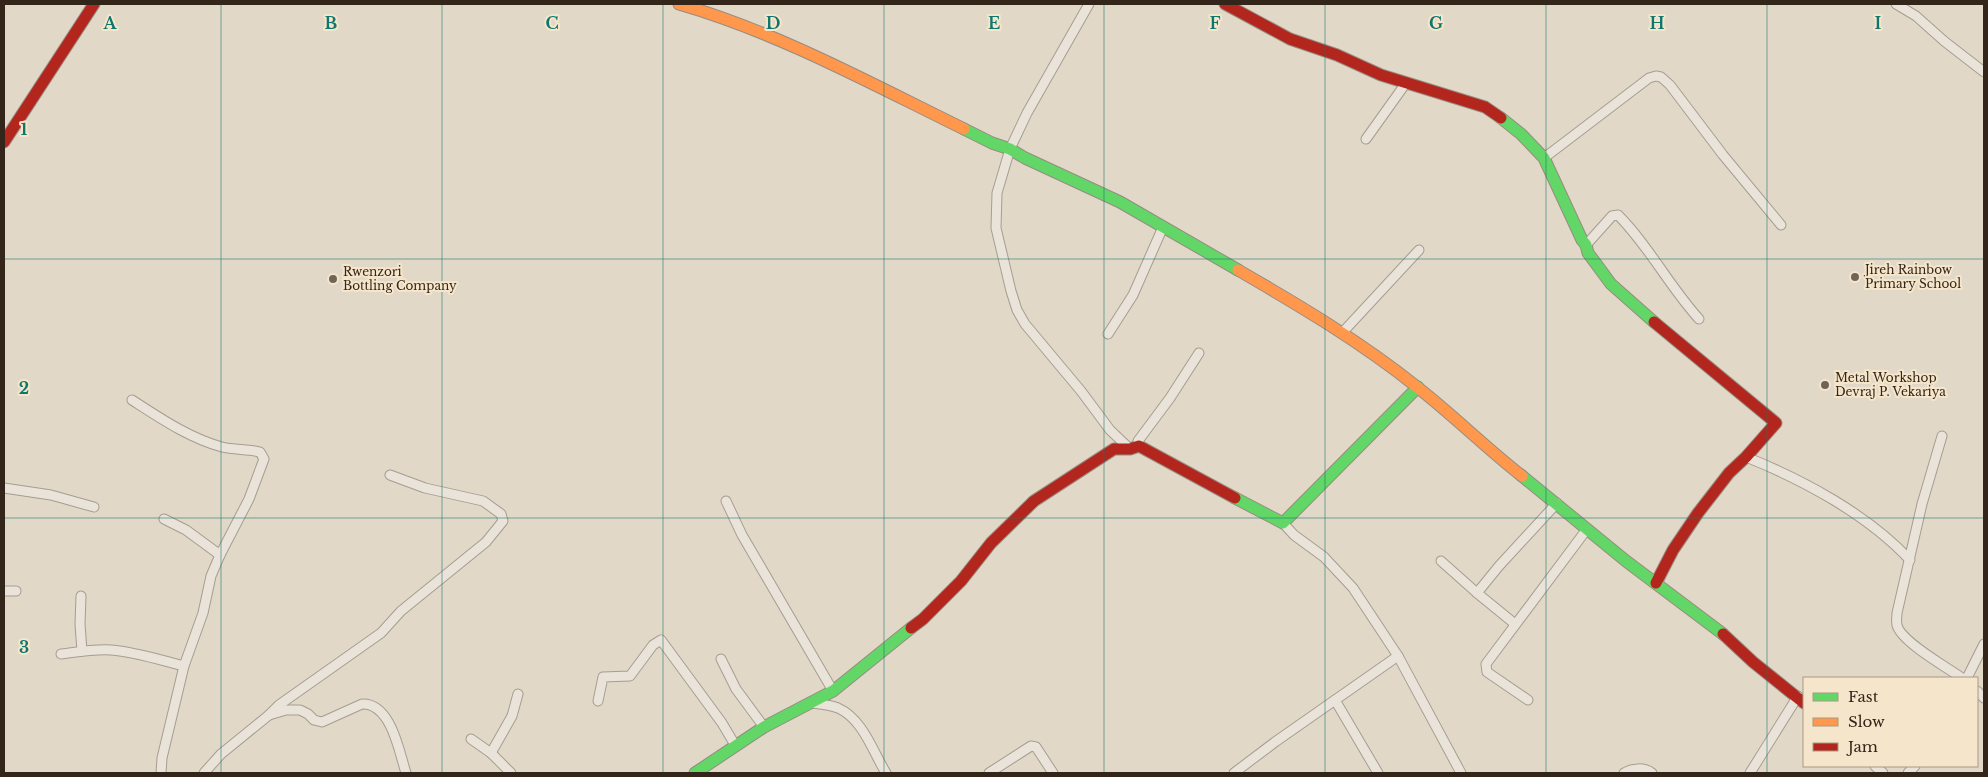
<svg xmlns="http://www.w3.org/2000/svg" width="1988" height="777" font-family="'Libre Baskerville',serif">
<rect width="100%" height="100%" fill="#e2d8c7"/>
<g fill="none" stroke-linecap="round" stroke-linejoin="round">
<g stroke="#a69d91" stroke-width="11">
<g id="street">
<polyline points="1089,4 1027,113 1010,149 997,193 996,228 1011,291 1017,310 1025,324 1081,391 1110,430 1130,449"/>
<polyline points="1896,4 1916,16 1944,41 1984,72"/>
<polyline points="1366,139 1406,83"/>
<polyline points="1544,158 1649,78 1656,76 1661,77 1670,85 1723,155 1781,225"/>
<path d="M1586 245 1612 216 1618 215C1649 246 1669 286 1699 319"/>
<polyline points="1342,333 1419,250"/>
<polyline points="1108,334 1133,295 1163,227"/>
<path d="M132 400C160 418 189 438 222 447 234 450 248 449 260 452L264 459 249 499 220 555 211 576 203 613 184 666 162 758 161 773"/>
<path d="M1942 436 1922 504 1897 613C1897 617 1896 621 1897 625 1900 641 1948 668 1962 678"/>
<polyline points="1139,446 1138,441 1170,398 1199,353"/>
<path d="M1746 457C1804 480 1868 515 1910 560"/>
<polyline points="4,488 51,495 94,507"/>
<polyline points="726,501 742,535 833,691"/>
<polyline points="164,519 186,530 220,555"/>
<polyline points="1283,523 1294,535 1324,557 1353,588 1398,656 1461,773"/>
<polyline points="1441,561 1477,593 1515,624"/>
<polyline points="4,591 16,591"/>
<polyline points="1477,593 1499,566 1557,503"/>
<polyline points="81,596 80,624 82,651"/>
<path d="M61 654C77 652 94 649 111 650 136 652 160 660 184 666"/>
<polyline points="721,659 736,689 764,727"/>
<polyline points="1967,678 1984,644"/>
<polyline points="1977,691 1984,698"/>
<polyline points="1335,700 1378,773"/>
<polyline points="1528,700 1487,672 1486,664 1587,529"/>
<polyline points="598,701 603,677 630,676 653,645 661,640 722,723 735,745"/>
<path d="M812 703C820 704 830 705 838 708 863 719 873 752 886 773"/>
<polyline points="269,715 279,705 381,633 401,611 486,542 503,521 501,514 483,501 425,488 390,475"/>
<polyline points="471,739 491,753 511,773"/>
<polyline points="491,753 512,716 518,694"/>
<polyline points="1875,766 1883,773"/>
<path d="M204 773 221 754 269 715 286 710H300L308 714 314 720 322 722 362 704C391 703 399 751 406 773"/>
<polyline points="989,773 1031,746 1036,747 1053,773"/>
<polyline points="1234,773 1275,742 1398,656"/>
<path d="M1624 773C1632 768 1644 767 1652 773"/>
<polyline points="1750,773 1798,696"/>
<polyline points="1908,773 1915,766"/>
</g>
</g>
<g stroke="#968c81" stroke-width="13">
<g id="fast">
<polyline points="1501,118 1521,134 1544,158 1582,240 1586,245 1588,253 1611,284 1654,322"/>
<polyline points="964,129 992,143 1010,149 1025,158 1120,202 1238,270"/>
<polyline points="1522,476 1626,561 1723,634"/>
<polyline points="1235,498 1283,523 1418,387"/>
<polyline points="695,773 764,727 833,691 911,628"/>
</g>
</g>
<g stroke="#968c81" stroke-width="13">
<g id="slow">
<path d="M679 4C779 33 870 83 964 129"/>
<path d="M1238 270C1300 306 1361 342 1417 387 1453 415 1486 448 1522 476"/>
</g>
</g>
<g stroke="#968c81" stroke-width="13">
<g id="jam">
<polyline points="1225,4 1290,39 1337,55 1381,75 1485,107 1501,118"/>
<polyline points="4,142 94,4"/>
<polyline points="1654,322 1776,423 1746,457 1729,473 1698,513 1673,550 1656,583"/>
<polyline points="911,628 923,619 961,581 991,543 1034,501 1114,449 1130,449 1139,446 1235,498"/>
<polyline points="1723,634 1753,662 1804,703"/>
</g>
</g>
<use href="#street" stroke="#eae3d9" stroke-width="9"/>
<use href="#fast" stroke="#63d668" stroke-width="11"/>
<use href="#slow" stroke="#ff974d" stroke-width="11"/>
<use href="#jam" stroke="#b3261e" stroke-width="11"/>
</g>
<path fill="none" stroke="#0f766e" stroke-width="1" stroke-opacity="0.55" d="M221 4V773M442 4V773M663 4V773M884 4V773M1104 4V773M1325 4V773M1546 4V773M1767 4V773M4 259H1984M4 518H1984"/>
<g fill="#716457" stroke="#f5e6cb" stroke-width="2">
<circle cx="1855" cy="277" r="5"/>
<circle cx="333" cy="279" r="5"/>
<circle cx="1825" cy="385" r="5"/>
</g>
<g text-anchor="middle" stroke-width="4" stroke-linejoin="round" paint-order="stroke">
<g font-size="12" fill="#34251a" stroke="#f5e6cb" text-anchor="start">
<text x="1865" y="274">Jireh Rainbow<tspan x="1865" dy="14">Primary School</tspan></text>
<text x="343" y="276">Rwenzori<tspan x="343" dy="14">Bottling Company</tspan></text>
<text x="1835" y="382">Metal Workshop<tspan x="1835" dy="14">Devraj P. Vekariya</tspan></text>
</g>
</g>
<g font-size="16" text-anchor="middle" font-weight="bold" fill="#0f766e" stroke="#f5e6cb" stroke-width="4" stroke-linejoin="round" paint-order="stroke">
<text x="110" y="29">A</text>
<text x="331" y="29">B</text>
<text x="552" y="29">C</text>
<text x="773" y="29">D</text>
<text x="994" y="29">E</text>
<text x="1215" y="29">F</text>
<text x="1436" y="29">G</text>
<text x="1657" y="29">H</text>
<text x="1878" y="29">I</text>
<text x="24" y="135">1</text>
<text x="24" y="394">2</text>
<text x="24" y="653">3</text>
</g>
<rect width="1988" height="777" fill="none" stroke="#34251a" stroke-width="10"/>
<rect x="1803" y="677" width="175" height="90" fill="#f5e6cb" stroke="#a89984"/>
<rect x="1813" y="693" width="25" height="8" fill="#63d668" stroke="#a89984"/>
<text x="1848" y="702" font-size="15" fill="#34251a">Fast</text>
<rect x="1813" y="718" width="25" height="8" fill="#ff974d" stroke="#a89984"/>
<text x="1848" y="727" font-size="15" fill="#34251a">Slow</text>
<rect x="1813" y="743" width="25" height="8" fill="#b3261e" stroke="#a89984"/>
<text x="1848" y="752" font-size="15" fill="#34251a">Jam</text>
</svg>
